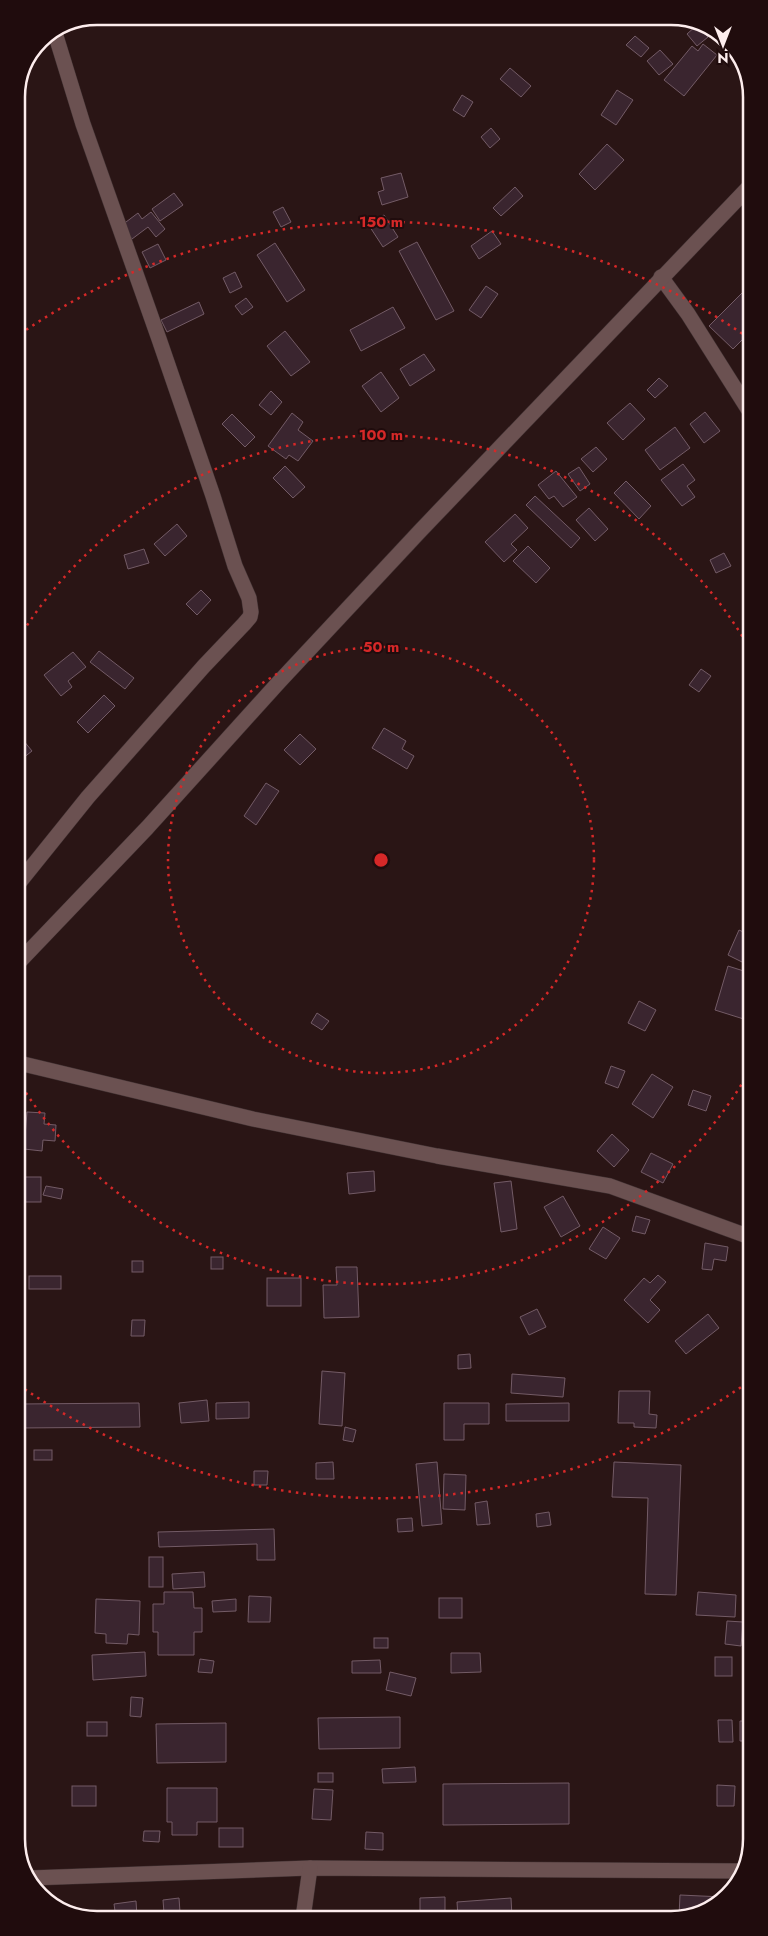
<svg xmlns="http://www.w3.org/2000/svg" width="768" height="1936" font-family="Jost,sans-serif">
<rect width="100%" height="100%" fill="#2a1515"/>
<g fill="#3a252f" stroke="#735b66">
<polygon points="697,25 708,37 697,46 687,34"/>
<polygon points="635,36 649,48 641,57 626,45"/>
<polygon points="703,44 717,55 684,96 664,80 692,46 698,51"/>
<polygon points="660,50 673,64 659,75 647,61"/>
<polygon points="510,68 531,86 521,97 500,79"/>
<polygon points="617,90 633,100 616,125 601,115"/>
<polygon points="462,95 473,102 464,117 453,110"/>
<polygon points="491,128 500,139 490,148 481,137"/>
<polygon points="607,144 624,160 595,190 579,174"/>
<polygon points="401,173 408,197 382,205 378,192 384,190 381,178"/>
<polygon points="515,187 523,196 501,216 493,208"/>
<polygon points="174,193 183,205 160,221 152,209"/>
<polygon points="283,207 291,222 281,227 273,212"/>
<polygon points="151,212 165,229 156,237 148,227 132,239 122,225 138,213 142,219"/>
<polygon points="384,215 398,237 383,247 368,224"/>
<polygon points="492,231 501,244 479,259 471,246"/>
<polygon points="417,242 454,311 436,320 399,251"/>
<polygon points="275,243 305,290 287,302 257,255"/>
<polygon points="158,244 166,260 150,268 142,252"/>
<polygon points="235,272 242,287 230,293 223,278"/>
<polygon points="486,286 498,294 481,318 469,310"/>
<polygon points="744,291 748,295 748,334 733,349 709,326"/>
<polygon points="246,298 253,307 242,315 235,306"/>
<polygon points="199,302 204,314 167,332 161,320"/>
<polygon points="393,307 405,328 361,351 350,330"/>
<polygon points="285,331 310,362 291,376 267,346"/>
<polygon points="424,354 435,370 410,386 400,369"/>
<polygon points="381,372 399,398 381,412 362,386"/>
<polygon points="659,378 668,386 655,398 647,390"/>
<polygon points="271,391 282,402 271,415 259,405"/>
<polygon points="630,403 645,419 623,440 607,423"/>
<polygon points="705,412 720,431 704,443 690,424"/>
<polygon points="292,413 303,422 298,430 313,441 298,461 289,455 286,459 268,446"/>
<polygon points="232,414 255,437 245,447 222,424"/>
<polygon points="675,427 690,448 660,470 645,450"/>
<polygon points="596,447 607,459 593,472 581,459"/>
<polygon points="683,464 695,480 687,486 695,497 682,506 661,480"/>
<polygon points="285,466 305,487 293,498 273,478"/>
<polygon points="579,467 590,484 580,491 568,474"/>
<polygon points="556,471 577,497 563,507 554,496 549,499 538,485"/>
<polygon points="626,481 651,506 639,519 614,493"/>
<polygon points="535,496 580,538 571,548 526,505"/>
<polygon points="589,508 608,529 595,541 576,520"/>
<polygon points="515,514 528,528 511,544 517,550 504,562 485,542"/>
<polygon points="177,524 187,536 165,556 154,544"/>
<polygon points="528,546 550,568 536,583 513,561"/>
<polygon points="144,549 149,563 128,569 124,555"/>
<polygon points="724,553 731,566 716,573 710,560"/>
<polygon points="201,590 211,600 197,615 186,604"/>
<polygon points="99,651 134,678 125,689 90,662"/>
<polygon points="73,652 86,667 68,681 72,687 61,696 44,675"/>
<polygon points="701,669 711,676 699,692 689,685"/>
<polygon points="104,695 115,706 88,733 77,722"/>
<polygon points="384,728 406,741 402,749 414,756 407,769 372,748"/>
<polygon points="300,734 316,749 300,765 284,750"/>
<polygon points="19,735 32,751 18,762 18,736"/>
<polygon points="266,783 279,791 256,825 244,816"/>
<polygon points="739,930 750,935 750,956 746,964 728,955"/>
<polygon points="728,966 750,973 750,1021 715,1010"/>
<polygon points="639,1001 656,1010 645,1031 628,1023"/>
<polygon points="317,1013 329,1021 322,1030 311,1023"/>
<polygon points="611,1066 625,1071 618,1088 605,1083"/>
<polygon points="652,1074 673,1087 653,1118 632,1104"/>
<polygon points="693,1090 711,1096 706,1111 688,1105"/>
<polygon points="27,1112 45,1113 44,1124 56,1125 55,1141 43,1140 42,1151 24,1149"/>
<polygon points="612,1134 629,1150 614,1167 597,1151"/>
<polygon points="651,1153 673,1164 663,1183 641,1172"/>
<polygon points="374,1171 375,1191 349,1194 347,1173"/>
<rect x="20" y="1177" width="21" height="25"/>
<polygon points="511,1181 517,1229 501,1232 494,1183"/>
<polygon points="46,1186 63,1189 61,1199 43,1195"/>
<polygon points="563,1196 580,1226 561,1237 544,1207"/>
<polygon points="636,1216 650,1220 645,1234 632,1231"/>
<polygon points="603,1227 620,1238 606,1259 589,1249"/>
<polygon points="705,1243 728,1247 726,1261 714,1259 712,1270 702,1269"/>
<rect x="211" y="1257" width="12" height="12"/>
<rect x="132" y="1261" width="11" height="11"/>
<polygon points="336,1267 357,1267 359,1317 324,1318 323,1285 337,1285"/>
<polygon points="658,1275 666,1282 650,1300 660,1310 648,1323 624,1300 644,1278 650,1283"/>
<rect x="29" y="1276" width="32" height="13"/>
<rect x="267" y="1278" width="34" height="28"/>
<polygon points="537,1309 546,1327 529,1335 520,1317"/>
<polygon points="708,1314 719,1328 686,1354 675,1341"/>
<polygon points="132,1320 145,1320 144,1336 131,1336"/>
<polygon points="470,1354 471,1368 458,1369 458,1355"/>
<polygon points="751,1362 751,1375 744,1368"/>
<polygon points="322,1371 345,1373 342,1426 319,1424"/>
<polygon points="512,1374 565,1378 563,1397 511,1393"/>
<polygon points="619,1391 650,1391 649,1414 657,1415 656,1428 634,1427 634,1423 618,1423"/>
<polygon points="207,1400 209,1421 181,1423 179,1403"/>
<polygon points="249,1402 249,1418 216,1419 216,1403"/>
<polygon points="139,1403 140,1427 19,1428 19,1404"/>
<polygon points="444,1403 489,1403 489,1424 464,1424 464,1440 444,1440"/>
<polygon points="569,1403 569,1421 506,1421 506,1404"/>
<polygon points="345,1427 356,1430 353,1442 343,1440"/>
<rect x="34" y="1450" width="18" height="10"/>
<polygon points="333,1462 334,1479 316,1479 316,1463"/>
<polygon points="437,1462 442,1524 422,1526 416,1464"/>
<polygon points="614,1462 681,1465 676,1595 645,1594 648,1498 612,1497"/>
<polygon points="254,1471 268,1471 267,1485 254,1485"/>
<polygon points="444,1474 466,1475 465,1510 443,1509"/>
<polygon points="487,1501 490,1524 477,1525 475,1503"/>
<polygon points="549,1512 551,1525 537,1527 536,1514"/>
<polygon points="412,1518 413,1531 398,1532 397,1519"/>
<polygon points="274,1529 275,1560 257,1560 257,1544 159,1547 158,1532"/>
<rect x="149" y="1557" width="14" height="30"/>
<polygon points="204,1572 205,1587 173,1589 172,1574"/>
<polygon points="164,1592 193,1592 194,1608 202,1608 202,1632 194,1632 194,1655 158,1655 158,1632 153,1632 153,1604 164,1604"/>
<polygon points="698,1592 736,1595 735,1617 696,1615"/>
<polygon points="249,1596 271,1597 270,1622 248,1622"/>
<rect x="439" y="1598" width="23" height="20"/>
<polygon points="96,1599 140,1601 139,1635 128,1634 127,1644 106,1643 106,1634 95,1633"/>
<polygon points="236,1599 236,1611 213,1612 212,1601"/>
<polygon points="727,1621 743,1622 741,1646 725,1644"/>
<rect x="374" y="1638" width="14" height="10"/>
<polygon points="145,1652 146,1676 93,1680 92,1655"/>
<polygon points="451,1653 480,1653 481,1672 451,1673"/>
<rect x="715" y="1657" width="17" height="19"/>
<polygon points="200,1659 214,1661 212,1673 198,1672"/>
<polygon points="380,1660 381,1673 352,1673 352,1661"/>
<polygon points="390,1672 416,1678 411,1696 386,1690"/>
<polygon points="131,1697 143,1698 141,1717 130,1716"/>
<polygon points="400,1717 400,1748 319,1749 318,1718"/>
<polygon points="718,1720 732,1720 733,1742 719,1742"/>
<polygon points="740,1721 751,1721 752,1741 740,1741"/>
<rect x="87" y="1722" width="20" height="14"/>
<polygon points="226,1723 226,1762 157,1763 156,1724"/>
<polygon points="415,1767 416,1782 383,1783 382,1769"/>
<rect x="318" y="1773" width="15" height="9"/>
<polygon points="569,1783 569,1824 443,1825 443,1784"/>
<polygon points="717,1785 735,1786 734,1806 717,1806"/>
<rect x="72" y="1786" width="24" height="20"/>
<polygon points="167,1788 217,1788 217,1822 197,1822 197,1835 172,1835 172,1822 167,1822"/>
<polygon points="314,1789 333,1790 331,1820 312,1819"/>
<rect x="219" y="1828" width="24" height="19"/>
<polygon points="144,1831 160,1831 159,1842 143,1841"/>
<polygon points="366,1832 383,1833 383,1850 365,1849"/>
<polygon points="680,1895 723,1897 697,1916 679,1916"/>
<polygon points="445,1897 445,1917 420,1917 420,1898"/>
<polygon points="179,1898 180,1912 164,1913 163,1900"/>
<polygon points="511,1898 512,1917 458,1917 457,1902"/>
<polygon points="136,1901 137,1916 116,1918 114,1904"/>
</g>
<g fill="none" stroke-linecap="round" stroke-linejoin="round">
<g stroke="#403132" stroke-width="16">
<g id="street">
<polyline points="661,277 688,314 748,409"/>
<polyline points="18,884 88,797 204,666 244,624 250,617 251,612 249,598 235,566 213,496 159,339 83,124 55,33"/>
<polyline points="19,1063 253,1119 437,1156 610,1186 750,1237"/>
<polyline points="30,1878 310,1868 741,1871"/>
<polyline points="303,1918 310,1868"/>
</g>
</g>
<g stroke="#403132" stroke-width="16">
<polyline id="secondary" points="18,963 147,828 279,682 421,530 748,188"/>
</g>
<use href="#street" stroke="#6b5151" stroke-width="15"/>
<use href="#secondary" stroke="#6b5151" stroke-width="15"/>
</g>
<g fill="none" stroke="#d62828" stroke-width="2.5" stroke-dasharray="2.5 5">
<circle cx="381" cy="860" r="213"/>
<path d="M749 1072A425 425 0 0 1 21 1085M19 638A425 425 0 0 1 747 644"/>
<path d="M747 1383A638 638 0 0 1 20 1386M20 334A638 638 0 0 1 747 337"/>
</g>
<path d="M0 0H768V1936H0ZM97 25H671A72 72 0 0 1 743 97V1839A72 72 0 0 1 671 1911H97A72 72 0 0 1 25 1839V97A72 72 0 0 1 97 25Z" fill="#200c0d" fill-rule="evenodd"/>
<path fill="none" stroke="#fdeded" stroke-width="2.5" d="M97 25H671A72 72 0 0 1 743 97V1839A72 72 0 0 1 671 1911H97A72 72 0 0 1 25 1839V97A72 72 0 0 1 97 25Z"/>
<circle cx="381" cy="860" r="8" fill="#d62828" stroke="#200c0d" stroke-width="2.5"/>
<g font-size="15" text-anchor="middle" font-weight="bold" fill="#d62828" stroke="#200c0d" stroke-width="4" stroke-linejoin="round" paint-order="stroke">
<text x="381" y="227">150 m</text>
<text x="381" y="440">100 m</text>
<text x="381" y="652">50 m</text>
</g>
<g transform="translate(723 45) rotate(180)" stroke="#200c0d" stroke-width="4" paint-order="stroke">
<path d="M0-4L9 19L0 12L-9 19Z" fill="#fdeded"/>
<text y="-8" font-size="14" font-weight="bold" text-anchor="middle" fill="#fdeded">N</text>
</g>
</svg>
